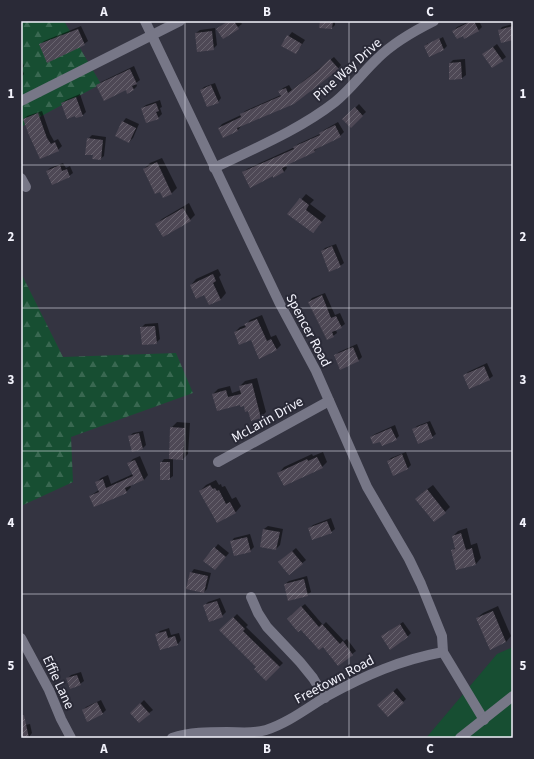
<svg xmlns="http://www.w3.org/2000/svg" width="534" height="759" font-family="'Source Sans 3',sans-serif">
<defs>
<pattern id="forest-firs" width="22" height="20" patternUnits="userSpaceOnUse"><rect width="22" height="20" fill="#174e32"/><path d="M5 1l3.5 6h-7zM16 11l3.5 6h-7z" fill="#396851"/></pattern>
<pattern id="building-hatch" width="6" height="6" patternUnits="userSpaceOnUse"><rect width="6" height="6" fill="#4e4855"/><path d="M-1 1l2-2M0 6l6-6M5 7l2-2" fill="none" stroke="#68636e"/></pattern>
</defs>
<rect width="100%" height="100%" fill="#343441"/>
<g fill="url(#forest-firs)">
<polygon points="21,21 64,21 101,84 21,127"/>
<polygon points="21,273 63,357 176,353 193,393 71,437 73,482 21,506"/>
</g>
<polygon fill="#174e32" points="513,647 513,738 426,738 497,654"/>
<g fill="#0007">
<polygon points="228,21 240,21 242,24 223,38 217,29"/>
<polygon points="321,21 335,21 335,25 332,28"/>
<polygon points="470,21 479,21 482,27 478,31 454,31 457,27"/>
<polygon points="513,24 513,39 499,31 502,27"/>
<polygon points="81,26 88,41 84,44 40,45 44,41"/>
<polygon points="215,28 217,45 213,49 196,33 200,30"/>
<polygon points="292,32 305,40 296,53 282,45"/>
<polygon points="443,37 447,46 444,49 430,56 425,46 428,43 428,45"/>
<polygon points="497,44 506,57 502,60 484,54"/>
<polygon points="334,57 341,65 338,69 241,125 241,126 238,130 223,137 219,128 222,124 241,115 245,111 281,95 280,91 283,88 289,85 292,90"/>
<polygon points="465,59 466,75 462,78 450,79 450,63 453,60"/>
<polygon points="22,61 24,66 22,69 24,74 21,78 21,62"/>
<polygon points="134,66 140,80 136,83 137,86 134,89 98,86 101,82"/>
<polygon points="215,83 221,98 218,102 201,90 204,87"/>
<polygon points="80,94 86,112 83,115 77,117 62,103 66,100"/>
<polygon points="160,100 162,107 160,108 162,114 158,118 142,108 146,105"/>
<polygon points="359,104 366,112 351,126 344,119"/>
<polygon points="42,111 50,134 54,141 58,139 62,146 58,150 41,158 24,119 27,116"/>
<polygon points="126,118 139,124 133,138 129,142 123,122"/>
<polygon points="338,122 344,132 340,136 318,148 314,151 289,163 286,166 287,168 284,172 274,176 273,175 244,172 247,169 295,147 298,144 320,134 324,130"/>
<polygon points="92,135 106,137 104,156 100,159 94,155 88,139"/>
<polygon points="162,158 177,188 171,194 144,169 150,163"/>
<polygon points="63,163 66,168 70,166 73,173 69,176 47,171 50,168"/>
<polygon points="306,194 314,200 310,204 326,216 318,227 289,214"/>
<polygon points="189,203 195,215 190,220 157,224 162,219"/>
<polygon points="336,244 344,263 340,266 322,251 325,248"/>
<polygon points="218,269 221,275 219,277 226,293 221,299 209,304 205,294 191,285 196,279"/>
<polygon points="325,293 335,315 340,313 345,324 336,330 337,333 333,336 309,302 312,298"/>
<polygon points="262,315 271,337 276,335 281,345 276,350 235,332 240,327 246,325 250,320"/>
<polygon points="158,323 160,339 156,343 141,328 145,324"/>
<polygon points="357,344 362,357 359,360 341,368 335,356 339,352"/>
<polygon points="487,363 493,376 489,379 465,375 468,372"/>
<polygon points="257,378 266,412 261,417 244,405 213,394 218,389 230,386 232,393 241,390 240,386 245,381"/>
<polygon points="430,421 436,434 432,437 413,430 417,426"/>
<polygon points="177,422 190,423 188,454 183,459 173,459 173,476 169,479 161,463 164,459 170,459 171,428"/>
<polygon points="395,425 399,436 396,439 380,440 371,437 375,434"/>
<polygon points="143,431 146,445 143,448 130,436 133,433"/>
<polygon points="323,452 327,462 322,467 279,473 284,467 312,454 313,456"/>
<polygon points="406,452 411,465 408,468 394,474 388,461 391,458"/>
<polygon points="140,456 148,475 144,480 130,485 131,487 126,492 90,496 99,490 96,483 101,478 108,475 111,484 133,474 128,464 133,459"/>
<polygon points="216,480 219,485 221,484 222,487 225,486 232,499 236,497 241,506 236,512 217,522 200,491 206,485"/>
<polygon points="433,485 450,507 445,512 422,493"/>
<polygon points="331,518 335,529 331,532 309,529 313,525"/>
<polygon points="268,526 283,529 280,545 276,549 264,529"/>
<polygon points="467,528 471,545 477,543 481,558 476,564 457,569 452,551 456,547 453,536 458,531"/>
<polygon points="250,534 254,547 250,551 231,542 234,538"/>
<polygon points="218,544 229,553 218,566 215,548"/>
<polygon points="296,548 306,560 289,574 283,559"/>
<polygon points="194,569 211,573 207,589 204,592 191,573"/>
<polygon points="307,576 311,592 307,595 285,584 289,581"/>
<polygon points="220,598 226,612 222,616 204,606 208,602"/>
<polygon points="305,604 323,625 326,622 344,641 347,639 356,651 352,654 324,645 291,615"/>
<polygon points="498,606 511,636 506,642 477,618 483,613"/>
<polygon points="237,614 248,625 246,627 283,663 266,680 257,667 221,630"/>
<polygon points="403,622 411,633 407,637 382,636"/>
<polygon points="169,628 171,635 179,633 181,640 178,644 156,635 160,631"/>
<polygon points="81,672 84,681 80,684 67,679 71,675"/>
<polygon points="397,688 406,699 403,702 382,702"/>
<polygon points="101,700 106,710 103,713 88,720 83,711 86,707"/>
<polygon points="144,700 153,710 149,713 131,713"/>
<polygon points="30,724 32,733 29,737 21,738 21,726"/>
</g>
<g fill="url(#building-hatch)">
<polygon points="228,21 234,21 239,29 223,39 216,29"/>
<polygon points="320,21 333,21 332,29 319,28"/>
<polygon points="471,21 474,21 479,31 464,39 463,36 457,39 452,31"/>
<polygon points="513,26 513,40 501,43 498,30"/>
<polygon points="78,29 85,45 47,63 39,44"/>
<polygon points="212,31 214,50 197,52 195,33"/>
<polygon points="287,35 302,44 296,54 281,46"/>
<polygon points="439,38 444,50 429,57 424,46"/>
<polygon points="493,47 503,61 492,68 482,54"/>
<polygon points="330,59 339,69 294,104 237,128 238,131 223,138 218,128 241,117 240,114 281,96 278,91 286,88 288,93 317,71"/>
<polygon points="461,62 462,79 449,80 449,63"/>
<polygon points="130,69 137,84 132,86 134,90 127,94 126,90 104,101 96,85"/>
<polygon points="211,85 219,103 207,107 200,90"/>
<polygon points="76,97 83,116 76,118 75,116 67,119 61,103"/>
<polygon points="156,103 159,111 156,112 159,119 146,123 141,108"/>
<polygon points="355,107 363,116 351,128 342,119"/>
<polygon points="38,113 47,138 51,144 55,142 59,151 40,159 29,135 23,119"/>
<polygon points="122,121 136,128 129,143 115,136"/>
<polygon points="335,125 341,137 314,150 315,152 287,165 287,166 282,168 284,172 273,178 273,176 250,188 242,172 294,149 293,147 320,135 319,133"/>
<polygon points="87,138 103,140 101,160 92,159 93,155 85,155"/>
<polygon points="157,162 172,194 163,198 160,192 155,194 143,169"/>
<polygon points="60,165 62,171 67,169 70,177 52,185 46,171"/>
<polygon points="300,198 309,205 306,210 322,222 313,233 287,214"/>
<polygon points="183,208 191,221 163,237 155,224"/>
<polygon points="332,246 341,267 329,272 321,251"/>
<polygon points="213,274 216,281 213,283 221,300 209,305 204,295 196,299 190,285"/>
<polygon points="322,295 331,318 336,316 342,328 332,332 334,337 327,340 308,302"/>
<polygon points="257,319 267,341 271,339 277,350 259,359 251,340 239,345 234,332 246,327 244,324"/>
<polygon points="155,326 157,344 142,345 140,327"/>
<polygon points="353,347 359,361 340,370 334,355"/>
<polygon points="484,366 490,380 469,389 463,375"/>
<polygon points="252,383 261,418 251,421 248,411 245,412 244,406 240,407 240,405 217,411 212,394 226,390 228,397 241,394 239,386"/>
<polygon points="427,423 433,438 418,444 412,429"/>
<polygon points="170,427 185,428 183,460 169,459"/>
<polygon points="391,428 397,440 382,446 380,442 373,444 370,437"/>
<polygon points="139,433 143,449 132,452 128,436"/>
<polygon points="402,454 408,469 393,476 387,461"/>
<polygon points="317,457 323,468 284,486 277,473 307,459 308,461"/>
<polygon points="135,460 144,480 125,488 127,493 94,507 89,496 99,492 95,482 103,479 106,488 133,476 127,463"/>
<rect x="160" y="462" width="10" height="18"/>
<polygon points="210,485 213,489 215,488 217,491 219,490 226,504 230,502 236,513 217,523 199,491"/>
<polygon points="427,489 446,513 434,522 415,499"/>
<polygon points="327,521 332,533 312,540 308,528"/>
<polygon points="263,529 280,532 276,550 260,547"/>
<polygon points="461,533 466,550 472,548 476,565 456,570 451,550 455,549 452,536"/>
<polygon points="247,537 251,552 234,556 230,541"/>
<polygon points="214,547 226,557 215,570 203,561"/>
<polygon points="292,551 303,564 289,575 278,562"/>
<polygon points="190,572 208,576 204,593 186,589"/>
<polygon points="304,579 308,596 288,601 284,584"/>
<polygon points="217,601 223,617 209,622 203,605"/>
<polygon points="301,606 319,627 322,624 340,644 343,641 353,655 338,666 323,647 319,650 301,630 298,632 287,619"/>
<polygon points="493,611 506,642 490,650 476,618"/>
<polygon points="233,617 245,629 243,631 280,667 266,681 254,669 256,667 219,630"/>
<polygon points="400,624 408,637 390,650 381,636"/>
<polygon points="166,631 168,638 175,636 178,645 160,650 155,634"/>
<polygon points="77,675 81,685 70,689 66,678"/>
<polygon points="393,691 404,703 388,717 377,705"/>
<polygon points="97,702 103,714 87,722 82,710"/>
<polygon points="140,703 150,714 139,723 130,713"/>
<polygon points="24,715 29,738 21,738 21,716"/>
</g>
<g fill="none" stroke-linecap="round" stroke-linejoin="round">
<g stroke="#777787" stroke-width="10">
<polyline points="145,21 280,304 316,371 367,487 409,559 421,584 442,636 443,652 484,720"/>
<polyline points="21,101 180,21"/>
<path d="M214 168C255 148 299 130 335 102 351 89 363 72 378 58 393 43 414 31 434 21"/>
<polyline points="21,178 26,187"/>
<polyline points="218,462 329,401"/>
<polyline points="251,597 258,613 267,627 300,662 313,678 325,698"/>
<polyline points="21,638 49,690 61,719 71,738"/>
<path d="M172 738C190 732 208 732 227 732 240 732 253 734 266 730 288 723 307 708 327 696 366 675 400 660 443 652"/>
<polyline points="460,738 513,696"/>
</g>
</g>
<path fill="none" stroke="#f3f3fc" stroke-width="1" stroke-opacity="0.55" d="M185 21V738M349 21V738M21 165H513M21 308H513M21 451H513M21 594H513"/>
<g text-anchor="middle" stroke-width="4" stroke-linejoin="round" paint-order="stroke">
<g font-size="14" fill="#f3f3fc" stroke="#2a2a37">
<text transform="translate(347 69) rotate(-42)" y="5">Pine Way Drive</text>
<text transform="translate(309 330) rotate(62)" y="5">Spencer Road</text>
<text transform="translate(267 419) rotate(-29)" y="5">McLarin Drive</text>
<text transform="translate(334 679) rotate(-28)" y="5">Freetown Road</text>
<text transform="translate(59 682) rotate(65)" y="5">Effie Lane</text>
</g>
</g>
<rect width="534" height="759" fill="none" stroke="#2a2a37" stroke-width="44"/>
<rect x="22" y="22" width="490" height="715" fill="none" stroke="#f3f3fc" stroke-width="1.5"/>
<g font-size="13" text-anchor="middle" font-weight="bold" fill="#f3f3fc">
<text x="104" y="16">A</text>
<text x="267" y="16">B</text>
<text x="430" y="16">C</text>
<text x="11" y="98">1</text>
<text x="523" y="98">1</text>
<text x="11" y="241">2</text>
<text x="523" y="241">2</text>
<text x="11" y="384">3</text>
<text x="523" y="384">3</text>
<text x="11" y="527">4</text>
<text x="523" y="527">4</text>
<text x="11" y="670">5</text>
<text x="523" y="670">5</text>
<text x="104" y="753">A</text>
<text x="267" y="753">B</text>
<text x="430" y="753">C</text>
</g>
</svg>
